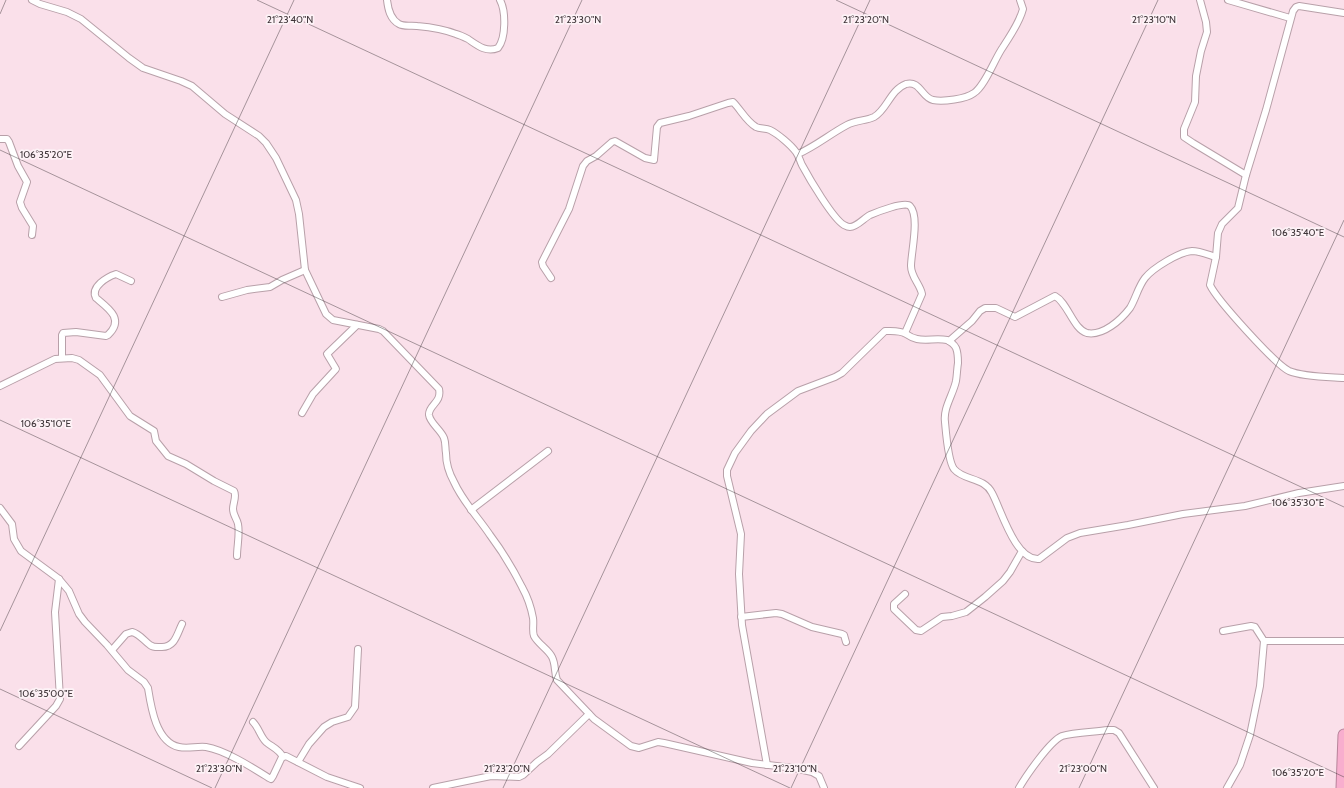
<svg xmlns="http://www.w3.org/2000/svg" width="1344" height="788" font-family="Cabin,sans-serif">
<rect width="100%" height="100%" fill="#fae0ea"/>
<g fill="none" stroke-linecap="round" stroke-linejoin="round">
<g stroke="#b8a0a9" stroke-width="8">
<g id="street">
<path d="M32 0 40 4 67 12 81 19 129 58 143 68 181 81 192 86 225 114 259 136 266 143 276 158 296 200 299 214 305 270 326 314 333 320 379 329 383 331 439 389C442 403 428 405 429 415 430 423 441 430 444 438 446 443 445 448 446 453 446 463 449 473 454 482 463 502 478 517 490 535 502 551 513 569 522 587 527 596 531 607 533 618 534 624 532 631 534 636 538 644 548 649 552 657 556 665 554 672 557 680L594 719 631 746 639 748 658 742 664 743 752 763 794 768 812 772 819 776 824 788"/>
<path d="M387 0C388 9 390 19 399 24 404 27 411 25 417 26 428 27 446 30 456 34 460 35 464 37 468 39 477 45 486 53 498 48 506 38 506 11 500 0"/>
<polyline points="1200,0 1206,22 1207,32 1201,51 1196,76 1195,102 1184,129 1184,137 1193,143 1246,175"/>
<polyline points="1228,0 1290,18"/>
<path d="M1344 13 1299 6 1296 7 1293 11 1266 110 1246 175 1238 208 1222 224 1218 233 1216 257 1210 285C1217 300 1275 364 1289 371 1303 377 1329 377 1344 378"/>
<polyline points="0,139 7,139 9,142 18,166 27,182 20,202 22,208 33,226 32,235"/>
<path d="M798 154C816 146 830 134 847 125 856 120 866 121 874 117 887 110 890 90 906 84 920 80 922 98 933 100 943 102 966 99 974 93 985 86 995 58 1003 47 1011 34 1019 24 1023 9L1020 0"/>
<path d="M551 278 543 266 542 262 569 209 583 166 587 161 596 156 612 142 615 141 645 158 654 160 657 127 660 123 689 116 728 103 733 102C741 110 746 121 756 127 760 129 766 128 770 130 778 134 791 145 796 152 799 156 800 161 802 165 809 178 833 219 844 225 846 226 847 227 850 227 857 227 864 218 870 215 877 212 905 201 910 206 920 216 911 253 911 266 911 277 920 284 922 294L905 333"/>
<polyline points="222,297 247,290 270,287 282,280 305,270"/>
<path d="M949 341 972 321 980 311 985 308H996L1015 317 1055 296C1068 303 1073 329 1087 333 1103 336 1121 320 1130 308 1136 298 1138 287 1145 278 1153 268 1179 252 1192 251 1200 251 1209 255 1216 257"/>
<path d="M62 358V335L63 333 76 332 106 336 108 335C125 319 108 308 96 298 90 287 107 277 116 274L131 281"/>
<path d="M0 386 55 359 72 358 79 360 100 375 130 416 154 431 156 441 168 456 186 464 214 481 234 491C237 496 233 503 233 509 233 515 237 519 238 524 240 534 237 546 237 556"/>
<polyline points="302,413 313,394 336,369 327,354 357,325"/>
<path d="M0 508 12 524 14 539 21 551 59 579 69 591 79 614 85 622 107 645 128 670 144 682 148 688C151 707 156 742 179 747 188 749 197 746 206 747 225 750 253 768 269 778L271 779 273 776 282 757 286 756 327 777 360 788"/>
<polyline points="471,510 548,451"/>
<polyline points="905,594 894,604 894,609 916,630 921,631 942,617 952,616 966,612 985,597 1003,581 1010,572 1022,551"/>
<polyline points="741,617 776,613 782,614 812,627 842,634 844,635 846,642"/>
<polyline points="1223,631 1251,626 1255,627 1264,641 1344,641"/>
<path d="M112 650 126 634 132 632C140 634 144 641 150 645 154 648 158 647 162 647 175 647 177 634 182 624"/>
<path d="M253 722C259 728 260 736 266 742 272 747 279 749 283 757"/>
<polyline points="19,746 56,706 60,699 55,612 59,579"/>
<polyline points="298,762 309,744 324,727 332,722 348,717 355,707 358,649"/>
<path d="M767 765 742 625 739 574 741 534 727 476V470L735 453 751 431 767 414 798 391 835 377 842 373 885 331C891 331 900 330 906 334 909 336 912 338 917 339 926 341 937 338 947 340 951 342 954 344 956 348 958 353 958 358 958 363 957 369 957 375 956 381 953 395 943 408 945 422 946 433 948 461 954 469 964 481 984 477 992 493 1001 509 1015 561 1039 559L1067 538 1080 533 1128 525 1183 514 1245 506 1299 493 1344 486"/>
<polyline points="433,788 491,776 519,777 523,775 537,762 548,754 589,714"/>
<path d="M1019 788C1026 776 1050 741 1062 736 1074 732 1095 732 1108 730H1114L1119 733 1154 788"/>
<polyline points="1227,788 1240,765 1250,735 1260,686 1264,641"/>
</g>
</g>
<g stroke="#b7849a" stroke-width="13">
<polyline id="highway" points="1342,788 1344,735"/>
</g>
<use href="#street" stroke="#fff" stroke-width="6"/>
<use href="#highway" stroke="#f8aece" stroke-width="11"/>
</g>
<path fill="none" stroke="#3f3539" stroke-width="1" stroke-opacity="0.45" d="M257 0 1344 507M836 0 1344 237M0 14 6 0M0 150 1344 777M0 420 790 788M0 631 294 0M0 689 212 788M215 788 582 0M503 788 870 0M791 788 1158 0M1079 788 1344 220"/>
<g font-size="10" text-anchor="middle" fill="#3f3539" stroke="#fdf2f6" stroke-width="3.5" stroke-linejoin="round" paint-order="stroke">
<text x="290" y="23">21°23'40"N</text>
<text x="578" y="23">21°23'30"N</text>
<text x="866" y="23">21°23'20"N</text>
<text x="1154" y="23">21°23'10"N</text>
<text x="46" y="158">106°35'20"E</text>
<text x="1298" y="236">106°35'40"E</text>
<text x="46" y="427">106°35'10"E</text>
<text x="1298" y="506">106°35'30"E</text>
<text x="46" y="697">106°35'00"E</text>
<text x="219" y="772">21°23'30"N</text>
<text x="507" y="772">21°23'20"N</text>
<text x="795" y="772">21°23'10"N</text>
<text x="1083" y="772">21°23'00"N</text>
<text x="1298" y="776">106°35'20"E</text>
</g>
</svg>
